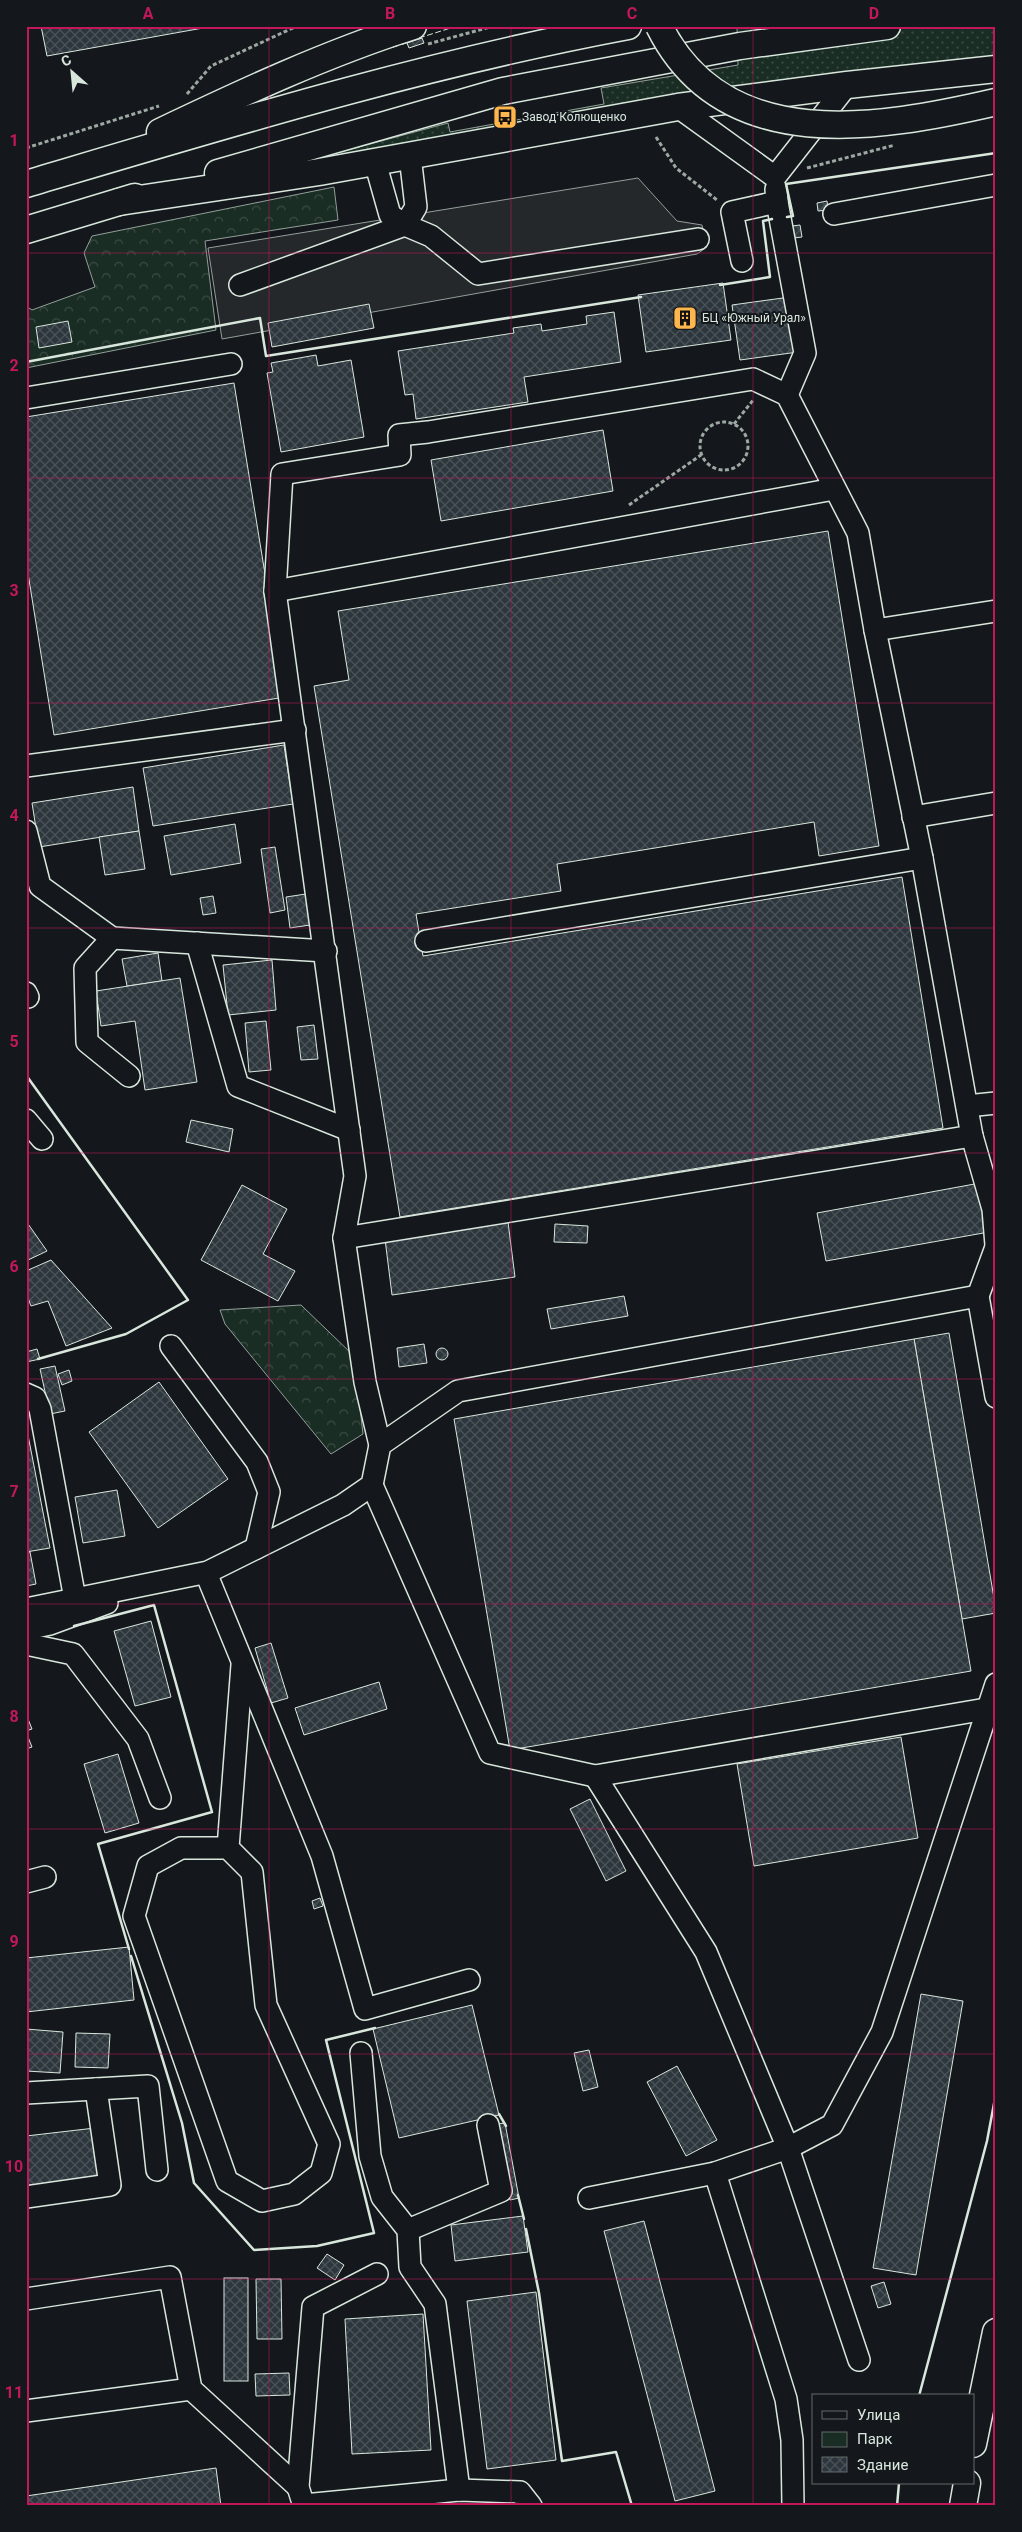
<svg xmlns="http://www.w3.org/2000/svg" width="1022" height="2532" font-family="Roboto,sans-serif">
<defs>
<pattern id="green-dots" width="8" height="8" patternUnits="userSpaceOnUse" patternTransform="scale(1.25)"><rect width="8" height="8" fill="#1a2d24"/><path d="M2 2h.1M6 6h.1" fill="none" stroke="#3b4b43" stroke-width="1.8" stroke-linecap="round"/></pattern>
<pattern id="forest-crowns" width="20" height="18" patternUnits="userSpaceOnUse" patternTransform="scale(1.25)"><rect width="20" height="18" fill="#1a2d24"/><path d="M2 6a3 3 0 1 1 6 0M12 15a3 3 0 1 1 6 0" fill="none" stroke="#3b4b43"/></pattern>
<pattern id="building-cross-hatch" width="8" height="8" patternUnits="userSpaceOnUse" patternTransform="scale(1.25)"><rect width="8" height="8" fill="#2c363c"/><path d="M0 0l8 8M0 8l8-8" fill="none" stroke="#4a5358"/></pattern>
</defs>
<rect width="100%" height="100%" fill="#14181c"/>
<polygon fill="url(#green-dots)" stroke="#939e99" points="737,26 996,26 996,56 773,81 671,97 333,156 333,154 448,123 450,132 604,104 601,88 738,65"/>
<g fill="url(#forest-crowns)" stroke="#939e99">
<polygon points="334,187 338,220 205,241 216,330 26,368 26,306 32,310 95,287 84,253 92,236"/>
<polygon points="301,1305 354,1356 363,1434 331,1454 225,1324 220,1310"/>
</g>
<polygon fill="#24282b" stroke="#939e99" points="638,178 677,221 702,225 707,247 697,254 222,339 208,248"/>
<g fill="url(#building-cross-hatch)" stroke="#d8e6dc">
<polygon points="41,26 203,26 203,28 47,56"/>
<polygon points="422,38 424,43 409,48 407,43"/>
<polygon points="513,113 514,118 498,121 497,116"/>
<polygon points="827,201 828,210 818,211 817,203"/>
<polygon points="800,225 802,237 794,238 792,226"/>
<polygon points="723,283 731,340 646,352 638,295"/>
<polygon points="790,297 798,352 740,360 732,305"/>
<polygon points="369,304 374,328 272,347 268,323"/>
<polygon points="614,312 621,362 524,377 528,402 416,419 413,394 405,395 398,351 514,333 513,328 541,324 542,331 587,324 586,316"/>
<polygon points="68,321 72,342 39,348 36,327"/>
<polygon points="316,355 318,366 351,360 364,437 281,452 267,373 273,372 271,363"/>
<polygon points="234,383 285,697 54,735 26,561 26,417"/>
<polygon points="603,430 613,491 441,521 431,460"/>
<polygon points="828,531 879,846 819,856 814,822 557,864 561,891 416,914 423,956 902,877 943,1128 400,1217 314,686 349,680 338,611"/>
<polygon points="284,745 293,804 153,826 143,768"/>
<polygon points="133,787 139,831 39,847 32,803"/>
<polygon points="235,824 241,863 171,875 164,836"/>
<polygon points="139,831 145,869 105,875 99,837"/>
<polygon points="275,847 285,910 270,913 261,849"/>
<polygon points="306,894 310,925 290,928 286,897"/>
<polygon points="213,896 216,913 203,915 200,898"/>
<polygon points="158,953 162,981 127,986 122,959"/>
<polygon points="272,960 276,1010 228,1015 223,965"/>
<polygon points="180,978 197,1082 145,1090 135,1021 101,1026 96,991"/>
<polygon points="266,1021 271,1070 249,1072 245,1023"/>
<polygon points="314,1025 318,1059 301,1060 297,1027"/>
<polygon points="191,1120 233,1129 229,1152 186,1142"/>
<polygon points="980,1183 989,1232 826,1261 817,1213"/>
<polygon points="242,1185 287,1209 263,1254 295,1271 278,1301 201,1260"/>
<polygon points="26,1221 47,1251 26,1261"/>
<polygon points="508,1222 515,1277 392,1295 385,1239"/>
<polygon points="555,1224 588,1226 587,1243 554,1242"/>
<polygon points="51,1260 112,1328 66,1346 48,1301 31,1306 26,1293 26,1271"/>
<polygon points="624,1296 628,1316 551,1329 547,1309"/>
<polygon points="949,1333 996,1610 996,1613 962,1619 914,1339"/>
<polygon points="914,1339 971,1671 510,1750 454,1419"/>
<polygon points="424,1344 427,1363 399,1367 397,1348"/>
<circle cx="442" cy="1354" r="6"/>
<polygon points="37,1349 40,1359 26,1362 26,1352"/>
<polygon points="55,1366 65,1411 50,1414 40,1369"/>
<polygon points="69,1370 72,1381 62,1385 58,1374"/>
<polygon points="159,1382 228,1479 158,1528 89,1432"/>
<polygon points="26,1425 50,1548 26,1552"/>
<polygon points="117,1490 125,1536 83,1543 75,1497"/>
<polygon points="26,1552 30,1552 36,1584 26,1586"/>
<polygon points="151,1621 171,1697 135,1706 114,1631"/>
<polygon points="271,1643 288,1698 271,1703 255,1648"/>
<polygon points="379,1682 387,1709 304,1735 295,1708"/>
<polygon points="26,1714 32,1729 26,1731"/>
<polygon points="26,1732 32,1747 26,1749"/>
<polygon points="901,1737 918,1838 754,1866 737,1764"/>
<polygon points="118,1754 139,1823 105,1833 84,1764"/>
<polygon points="590,1799 626,1871 606,1881 570,1809"/>
<polygon points="320,1898 323,1906 314,1909 312,1901"/>
<polygon points="129,1947 134,2000 26,2012 26,1958"/>
<polygon points="921,1994 963,2001 916,2275 873,2268"/>
<polygon points="472,2005 499,2115 399,2138 373,2029"/>
<polygon points="26,2029 63,2032 60,2073 26,2071"/>
<polygon points="76,2033 110,2034 108,2068 75,2067"/>
<polygon points="589,2050 598,2087 583,2091 574,2053"/>
<polygon points="677,2066 717,2140 686,2156 647,2082"/>
<polygon points="505,2123 519,2198 510,2200 497,2124"/>
<polygon points="95,2128 101,2180 26,2189 26,2136"/>
<polygon points="523,2216 528,2252 455,2261 451,2225"/>
<polygon points="644,2221 715,2491 675,2501 604,2231"/>
<polygon points="327,2254 344,2265 335,2280 317,2268"/>
<rect x="224" y="2278" width="24" height="103"/>
<polygon points="256,2279 281,2279 282,2339 257,2339"/>
<polygon points="884,2282 891,2304 878,2308 871,2286"/>
<polygon points="536,2292 556,2460 487,2469 467,2301"/>
<polygon points="423,2314 431,2450 352,2454 345,2319"/>
<polygon points="289,2373 290,2395 256,2396 255,2374"/>
<polygon points="216,2468 221,2506 26,2506 26,2496"/>
</g>
<g fill="none" stroke-linecap="round" stroke-linejoin="round">
<g stroke="#d8e6dc" stroke-width="24">
<g id="minor">
<polyline points="678,107 775,177 847,85"/>
<polyline points="375,162 390,215 405,225 416,207 410,156"/>
<polyline points="777,202 805,353 787,395"/>
<polyline points="834,214 996,185"/>
<polyline points="742,261 732,212 777,202 776,189"/>
<polyline points="240,285 405,225 431,236 478,274 698,239"/>
<polyline points="26,398 231,364"/>
<polyline points="275,591 834,489"/>
<polyline points="875,630 996,611"/>
<polyline points="26,766 295,730"/>
<polyline points="913,817 996,803"/>
<polyline points="26,831 40,886 112,938 326,951"/>
<polyline points="112,938 85,968 87,1042 129,1076"/>
<polyline points="426,941 922,858"/>
<polyline points="197,943 238,1086 349,1130"/>
<polyline points="26,993 28,997"/>
<polyline points="967,1106 996,1103"/>
<polyline points="26,1120 42,1139"/>
<polyline points="344,1238 972,1136"/>
<polyline points="978,1296 996,1247"/>
<polyline points="171,1346 257,1462 269,1492 256,1548"/>
<polyline points="26,1394 35,1398 40,1409 75,1599"/>
<polyline points="380,1445 365,1382 344,1238 355,1176 275,591 282,474 400,455 399,435 428,432 753,379 787,395 858,533 875,630 922,858 972,1136 993,1209 996,1245"/>
<polyline points="372,1485 490,1753 595,1776"/>
<polyline points="206,1573 322,1856 365,2009 469,1980"/>
<polyline points="26,1609 208,1572 343,1505 372,1485 380,1445 458,1391 978,1296 996,1397"/>
<polyline points="26,1629 50,1624 107,1603"/>
<polyline points="26,1644 73,1654 138,1739 160,1798"/>
<polyline points="228,1848 181,1848 148,1866 134,1916 227,2181 262,2201 294,2194 321,2173 329,2144 266,2005 252,1872 228,1848 242,1665"/>
<polyline points="26,1882 45,1877"/>
<polyline points="361,2053 370,2156 382,2197 408,2230 410,2267 435,2304 459,2490"/>
<polyline points="26,2093 148,2086 157,2170"/>
<polyline points="715,2173 786,2399 792,2440 793,2506"/>
<polyline points="26,2197 110,2185 96,2089"/>
<polyline points="589,2198 715,2173 788,2148 832,2125 882,2032 996,1684"/>
<polyline points="408,2230 501,2191 488,2125"/>
<polyline points="26,2299 170,2277 191,2389 298,2487"/>
<polyline points="859,2360 788,2148 706,1952 595,1776 986,1709"/>
<polyline points="26,2411 191,2389"/>
<polyline points="304,2505 459,2490 520,2492 531,2506"/>
<polyline points="304,2506 298,2487 313,2307 377,2274"/>
</g>
</g>
<g stroke="#d8e6dc" stroke-width="29">
<g id="major">
<path d="M160 132C242 93 325 54 413 26"/>
<polyline points="218,173 503,91 740,46 887,26"/>
<path d="M26 184C225 125 424 64 628 26"/>
<polyline points="119,202 319,172 678,107 847,85 996,69"/>
<polyline points="26,230 135,197"/>
<polyline points="973,2444 996,2332"/>
<polyline points="963,2506 967,2483"/>
</g>
</g>
<g stroke="#9da8a2" stroke-width="3" stroke-dasharray="4 2.5" stroke-linecap="butt">
<polyline points="428,44 494,26"/>
<polyline points="187,94 211,66 297,26"/>
<polyline points="656,137 676,168 717,200"/>
<polyline points="26,148 159,106"/>
<polyline points="807,168 895,145"/>
<circle cx="724" cy="446" r="24"/>
<polyline points="734,424 754,399"/>
<polyline points="629,505 701,455"/>
</g>
<use href="#minor" stroke="#14181c" stroke-width="21"/>
<use href="#major" stroke="#14181c" stroke-width="26"/>
<g stroke="#d8e6dc" stroke-width="29" stroke-linecap="butt">
<path id="major-bridge" d="M659 26C724 157 879 129 996 102"/>
</g>
<use href="#major-bridge" stroke="#14181c" stroke-width="26"/>
<g stroke="#d8e6dc" stroke-width="1" stroke-dasharray="6 2.5" stroke-linecap="butt">
<polyline points="419,38 457,26"/>
<polyline points="393,47 410,42"/>
</g>
<g stroke="#d8e6dc" stroke-width="2.5">
<polyline points="787,217 793,216 786,184 996,153"/>
<polyline points="720,285 770,277 763,221 772,219"/>
<polyline points="26,362 260,318 266,356 641,297"/>
<polyline points="26,1075 188,1300 126,1334 38,1359"/>
<polyline points="74,1626 154,1605 212,1812 98,1844 129,1949"/>
<polyline points="131,1956 182,2123 194,2183 254,2250 317,2246 374,2233 326,2040 375,2028"/>
<polyline points="499,2114 506,2126"/>
<polyline points="518,2195 524,2219"/>
<polyline points="526,2229 539,2293 562,2461 616,2452 632,2506"/>
<polyline points="919,2396 987,2141 996,2093"/>
<polyline points="897,2506 899,2483"/>
</g>
</g>
<path fill="none" stroke="#c2185b" stroke-width="1" stroke-opacity="0.55" d="M269 26V2506M511 26V2506M753 26V2506M26 253H996M26 478H996M26 703H996M26 928H996M26 1153H996M26 1379H996M26 1604H996M26 1829H996M26 2054H996M26 2279H996"/>
<defs>
<g id="bus-square" transform="scale(1.25)"><rect x="-9" y="-9" width="18" height="18" rx="4" fill="#ffb74d" stroke="#14181c"/><path d="M-5-6H5V4H4V6H2V4H-2V6H-4V4H-5ZM-3.5-4V0h7V-4ZM-3.5 1.2v1.5H-2V1.2ZM2 1.2v1.5H3.5V1.2Z" fill="#111"/></g>
<g id="building-square" transform="scale(1.25)"><rect x="-9" y="-9" width="18" height="18" rx="4" fill="#ffb74d" stroke="#14181c"/><path d="M-4-6H4V6H1V3H-1V6H-4ZM-2.5-4.3h1.7v1.8h-1.7ZM.8-4.3h1.7v1.8H.8ZM-2.5-1h1.7V.8h-1.7ZM.8-1h1.7V.8H.8Z" fill="#111"/></g>
</defs>
<g fill-rule="evenodd">
<use href="#bus-square" x="505" y="117"/>
<use href="#building-square" x="685" y="318"/>
</g>
<g text-anchor="middle" stroke-width="4" stroke-linejoin="round" paint-order="stroke">
<g font-size="12" fill="#d8e6dc" stroke="#14181c" text-anchor="start">
<text x="522" y="121">Завод Колющенко</text>
<text x="702" y="322">БЦ «Южный Урал»</text>
</g>
</g>
<rect width="1022" height="2532" fill="none" stroke="#14181c" stroke-width="55"/>
<rect x="812" y="2394" width="162" height="90" fill="#14181c" stroke="#626a69"/>
<rect x="822" y="2411" width="25" height="8" fill="#14181c" stroke="#626a69"/>
<text x="857" y="2420" font-size="15" fill="#d8e6dc">Улица</text>
<rect x="822" y="2432" width="25" height="15" fill="#1a2d24" stroke="#626a69"/>
<text x="857" y="2444" font-size="15" fill="#d8e6dc">Парк</text>
<rect x="822" y="2457" width="25" height="15" fill="url(#building-cross-hatch)" stroke="#626a69"/>
<text x="857" y="2470" font-size="15" fill="#d8e6dc">Здание</text>
<g transform="translate(72 72) rotate(333)" stroke="#14181c" stroke-width="4" paint-order="stroke">
<path d="M0-4L9 19L0 12L-9 19Z" fill="#d8e6dc"/>
<text y="-8" font-size="14" font-weight="bold" text-anchor="middle" fill="#d8e6dc">С</text>
</g>
<rect x="28" y="28" width="966" height="2476" fill="none" stroke="#c2185b" stroke-width="2"/>
<g font-size="16" text-anchor="middle" font-weight="bold" fill="#c2185b">
<text x="148" y="19">A</text>
<text x="390" y="19">B</text>
<text x="632" y="19">C</text>
<text x="874" y="19">D</text>
<text x="14" y="146">1</text>
<text x="14" y="371">2</text>
<text x="14" y="596">3</text>
<text x="14" y="821">4</text>
<text x="14" y="1047">5</text>
<text x="14" y="1272">6</text>
<text x="14" y="1497">7</text>
<text x="14" y="1722">8</text>
<text x="14" y="1947">9</text>
<text x="14" y="2172">10</text>
<text x="14" y="2398">11</text>
</g>
</svg>
